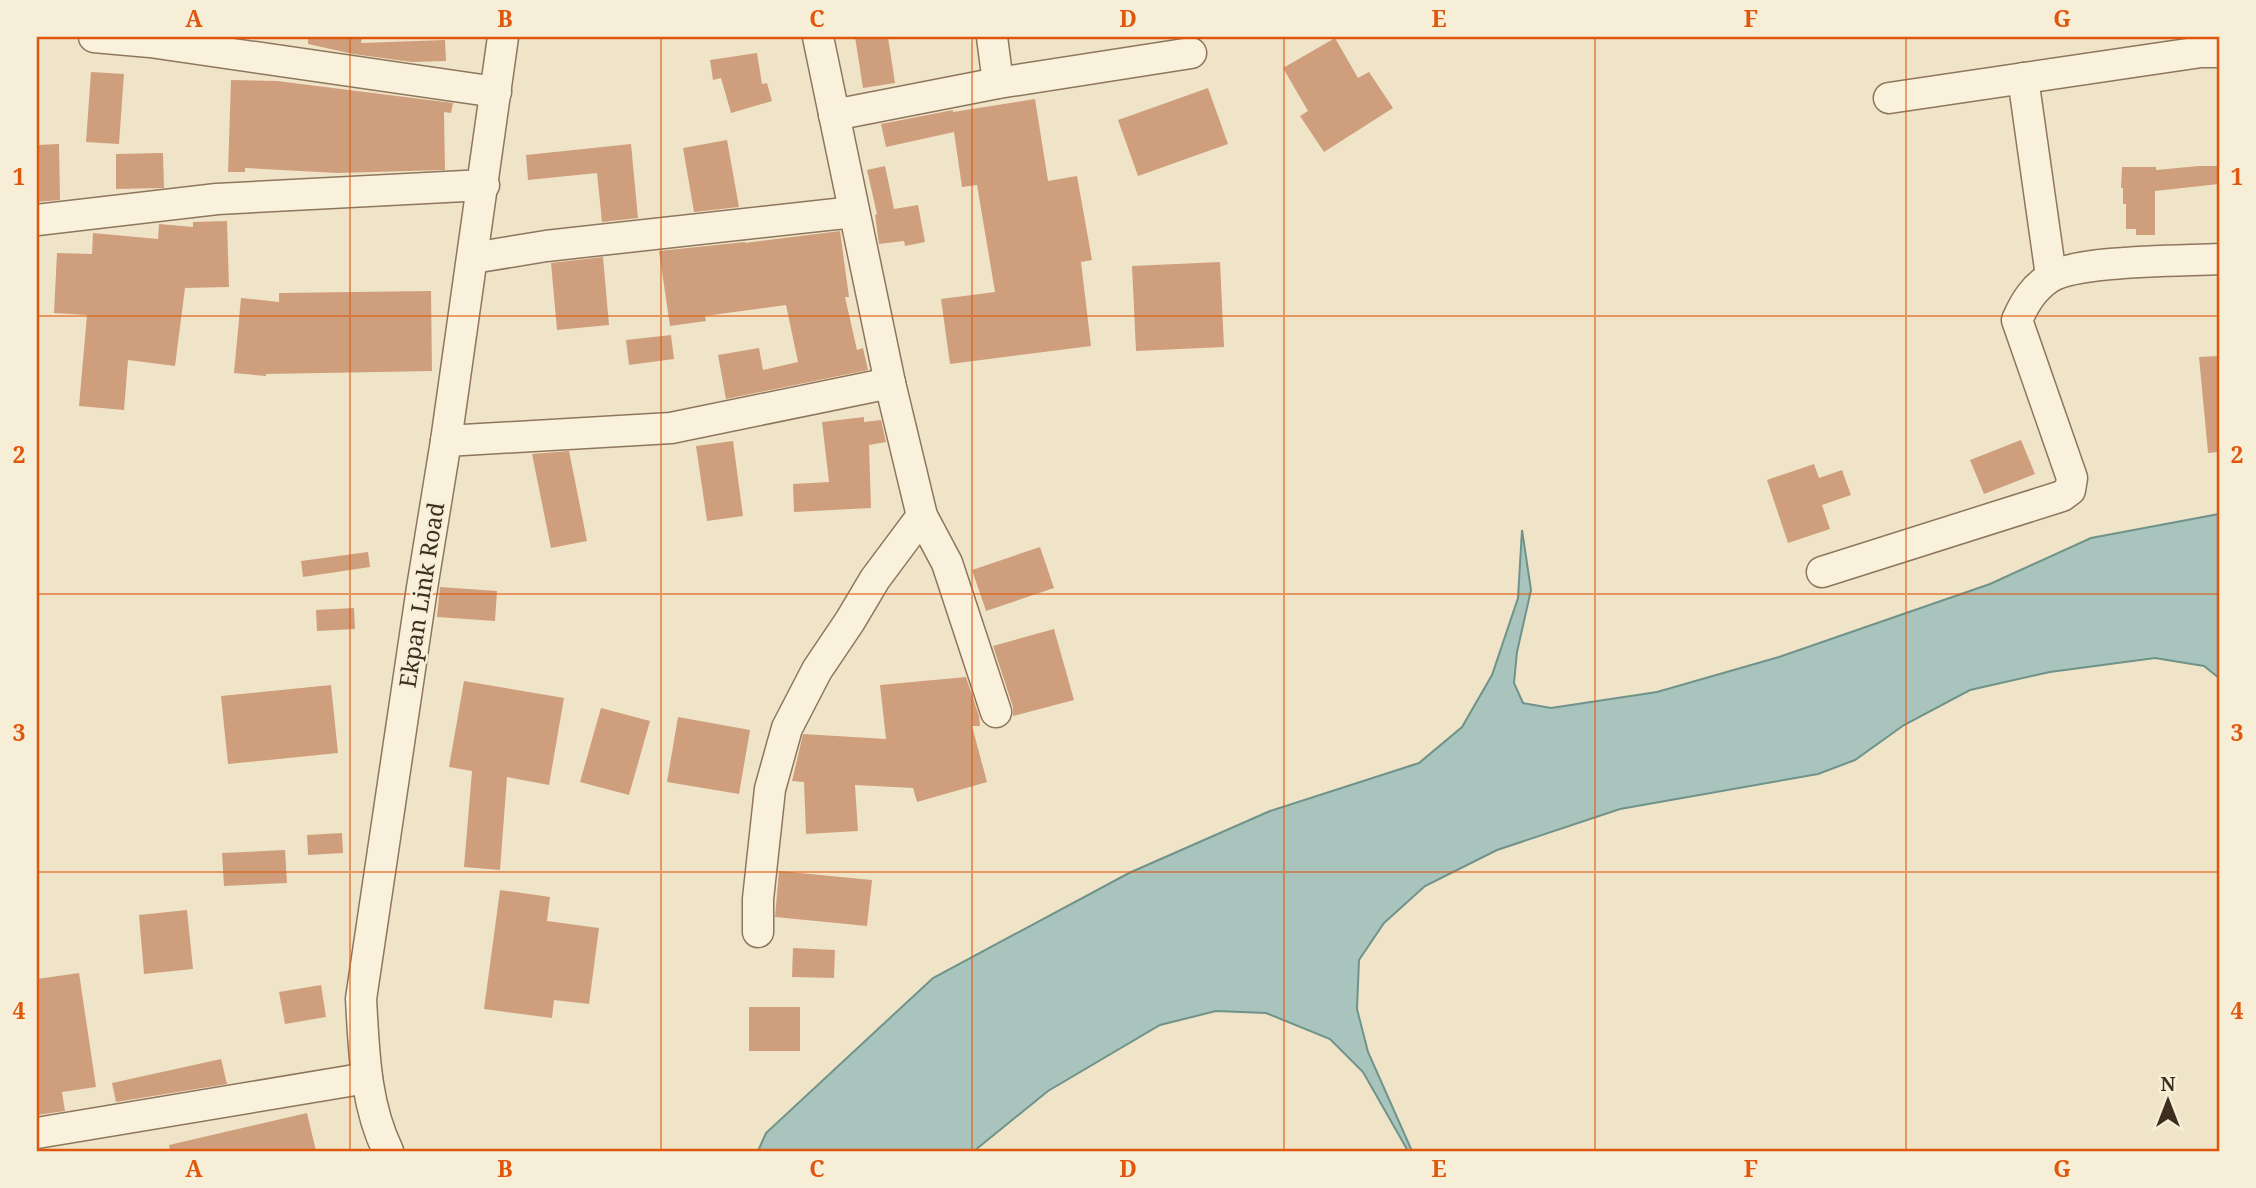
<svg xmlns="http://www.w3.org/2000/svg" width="2256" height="1188" font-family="'Noto Serif',serif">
<rect width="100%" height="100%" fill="#f0e4c8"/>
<polygon fill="#a9c4bc" stroke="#6f938a" stroke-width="2" points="2219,514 2219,678 2204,666 2155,658 2050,672 1970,690 1904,725 1855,760 1818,774 1620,809 1497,850 1425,886 1384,923 1359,960 1357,1009 1368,1052 1412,1151 1408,1151 1363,1072 1330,1039 1266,1013 1216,1011 1160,1025 1048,1091 974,1151 758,1151 766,1133 933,978 1129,873 1270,811 1419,763 1462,727 1492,675 1518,598 1522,530 1531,590 1517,652 1514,683 1523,703 1551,708 1657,692 1779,657 1990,584 2091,538"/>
<g fill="#cf9f7d">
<polygon points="308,37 362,37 361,43 445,40 446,61 412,62 353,54 308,44"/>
<polygon points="855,37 888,37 895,83 863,88"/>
<polygon points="1335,38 1358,78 1369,72 1393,108 1324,152 1300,116 1308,111 1283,68"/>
<polygon points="757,53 762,84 767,83 772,101 731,113 721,78 713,80 710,60"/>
<polygon points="91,72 124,74 119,144 86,142"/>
<polygon points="231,80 277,81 453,103 451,113 444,112 445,170 337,173 245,168 245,172 228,172"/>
<polygon points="1208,88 1228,144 1138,176 1118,120"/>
<polygon points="1035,99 1048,181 1077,176 1092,260 1081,262 1091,346 950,364 941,299 995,292 977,185 962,187 954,132 886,147 881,124 953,110 953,112"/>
<polygon points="727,140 739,207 694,212 683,148"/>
<polygon points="59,144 60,200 37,202 37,145"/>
<polygon points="631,144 638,218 602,222 597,173 528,180 526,155"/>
<polygon points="163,153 164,188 116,189 116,154"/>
<polygon points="885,166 894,209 918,205 925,242 905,246 904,241 879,244 875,215 877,214 867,170"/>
<polygon points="2199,166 2219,166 2219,184 2155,191 2155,235 2136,235 2136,229 2126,229 2126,204 2123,204 2123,188 2121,188 2122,167 2156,167 2156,170"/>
<polygon points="227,221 229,287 185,288 175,366 128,360 124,410 79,406 87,315 54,313 57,253 92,254 93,233 158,239 159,224 193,227 193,222"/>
<polygon points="840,231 849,297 845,297 857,350 863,348 868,370 726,399 718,355 759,348 763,370 798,362 786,305 705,316 706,321 670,326 659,251 745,242 745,243"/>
<polygon points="603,257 609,325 557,330 551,263"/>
<polygon points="1220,262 1224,347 1136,351 1132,266"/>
<polygon points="431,291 432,371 266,374 266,376 234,373 241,298 279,302 279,293"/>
<polygon points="671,335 674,359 629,365 626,340"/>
<polygon points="2219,356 2219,452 2208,453 2199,357"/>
<polygon points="864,417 864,422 881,420 886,442 869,445 871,508 794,512 793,484 829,482 822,422"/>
<polygon points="2021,440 2035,474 1984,494 1970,460"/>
<polygon points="733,441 743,516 707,521 696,446"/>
<polygon points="569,451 587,541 551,548 532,454"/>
<polygon points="1814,464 1819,478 1842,470 1851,495 1822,505 1830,529 1788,543 1767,480"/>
<polygon points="1040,547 1054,588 986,611 972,570"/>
<polygon points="368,552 370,567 303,577 301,561"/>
<polygon points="440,587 497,591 495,621 437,617"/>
<polygon points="354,608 355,629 317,631 316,610"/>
<polygon points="1054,629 1074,700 1013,716 1013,707 993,646"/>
<polygon points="966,677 979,716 980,726 972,726 987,782 917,802 913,788 855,785 858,831 806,834 804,782 792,781 803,734 886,739 880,685"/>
<polygon points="464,681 564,698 549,785 507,777 500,870 464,867 472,771 449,767"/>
<polygon points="331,685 338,753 228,764 221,696"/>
<polygon points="601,708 650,721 629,795 580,782"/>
<polygon points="678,717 750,730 739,794 667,782"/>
<polygon points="342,833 343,853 308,855 307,835"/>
<polygon points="285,850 287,883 224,886 222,853"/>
<polygon points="779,871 872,880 867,926 775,917"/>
<polygon points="500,890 550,897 547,921 599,928 589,1004 554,1000 552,1018 484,1009"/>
<polygon points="187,910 193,969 144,974 139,915"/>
<polygon points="793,948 835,950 834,978 792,977"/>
<polygon points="79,973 96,1087 62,1092 65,1111 37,1115 37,979"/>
<polygon points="321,985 326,1017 285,1024 279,992"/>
<rect x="749" y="1007" width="51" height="44"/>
<polygon points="221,1059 227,1084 116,1102 112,1083"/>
<polygon points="307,1113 316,1151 170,1151 169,1145"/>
</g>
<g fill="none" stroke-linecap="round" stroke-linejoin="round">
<g stroke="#8d765c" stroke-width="33">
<g id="minor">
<polyline points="94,37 150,42 496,92"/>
<polyline points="818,37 890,383 922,516 947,563 996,712"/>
<polyline points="992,37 998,83"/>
<polyline points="2023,78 2051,276"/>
<polyline points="1889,98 2201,52 2219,52"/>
<polyline points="834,115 998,83 1191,53"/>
<polyline points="37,220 217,199 484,185"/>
<polyline points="473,258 546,246 854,212"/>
<polyline points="446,441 671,428 890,383"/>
<path d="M1822 572 2062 496 2070 490 2072 478 2017 320C2025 302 2033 289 2049 278 2075 260 2183 261 2219 259"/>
<polyline points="758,932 758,899 770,789 787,728 817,670 850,621 875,579 922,516"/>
<polyline points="37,1133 367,1078"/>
<path d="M388 1151C365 1104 364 1051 361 999L422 588 446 441 503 37"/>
</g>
</g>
<use href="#minor" stroke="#faf1dc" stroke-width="30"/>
</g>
<path fill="none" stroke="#df570d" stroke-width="2" stroke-opacity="0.55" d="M350 37V1151M661 37V1151M972 37V1151M1284 37V1151M1595 37V1151M1906 37V1151M37 316H2219M37 594H2219M37 872H2219"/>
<g text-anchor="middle" stroke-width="5" stroke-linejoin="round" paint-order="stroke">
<g font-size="23" fill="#3d2e20" stroke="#f7eed8">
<text transform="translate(422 595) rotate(-81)" y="8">Ekpan Link Road</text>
</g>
</g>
<rect width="2256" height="1188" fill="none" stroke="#f7eed8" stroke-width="77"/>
<g transform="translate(2168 1101)" stroke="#f7eed8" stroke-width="5" paint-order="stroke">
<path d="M0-5L12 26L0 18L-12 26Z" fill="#3d2e20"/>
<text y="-10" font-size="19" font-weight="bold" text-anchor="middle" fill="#3d2e20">N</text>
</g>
<rect x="38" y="38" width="2180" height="1112" fill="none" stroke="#df570d" stroke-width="2.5"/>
<g font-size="23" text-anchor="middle" font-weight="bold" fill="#df570d">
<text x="194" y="27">A</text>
<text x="505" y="27">B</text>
<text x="817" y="27">C</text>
<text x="1128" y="27">D</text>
<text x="1439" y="27">E</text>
<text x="1751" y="27">F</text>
<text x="2062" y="27">G</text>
<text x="19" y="185">1</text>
<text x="2237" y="185">1</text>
<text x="19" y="463">2</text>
<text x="2237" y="463">2</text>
<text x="19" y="741">3</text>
<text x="2237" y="741">3</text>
<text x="19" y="1019">4</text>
<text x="2237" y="1019">4</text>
<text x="194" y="1177">A</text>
<text x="505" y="1177">B</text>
<text x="817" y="1177">C</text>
<text x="1128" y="1177">D</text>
<text x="1439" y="1177">E</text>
<text x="1751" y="1177">F</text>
<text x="2062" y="1177">G</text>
</g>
</svg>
